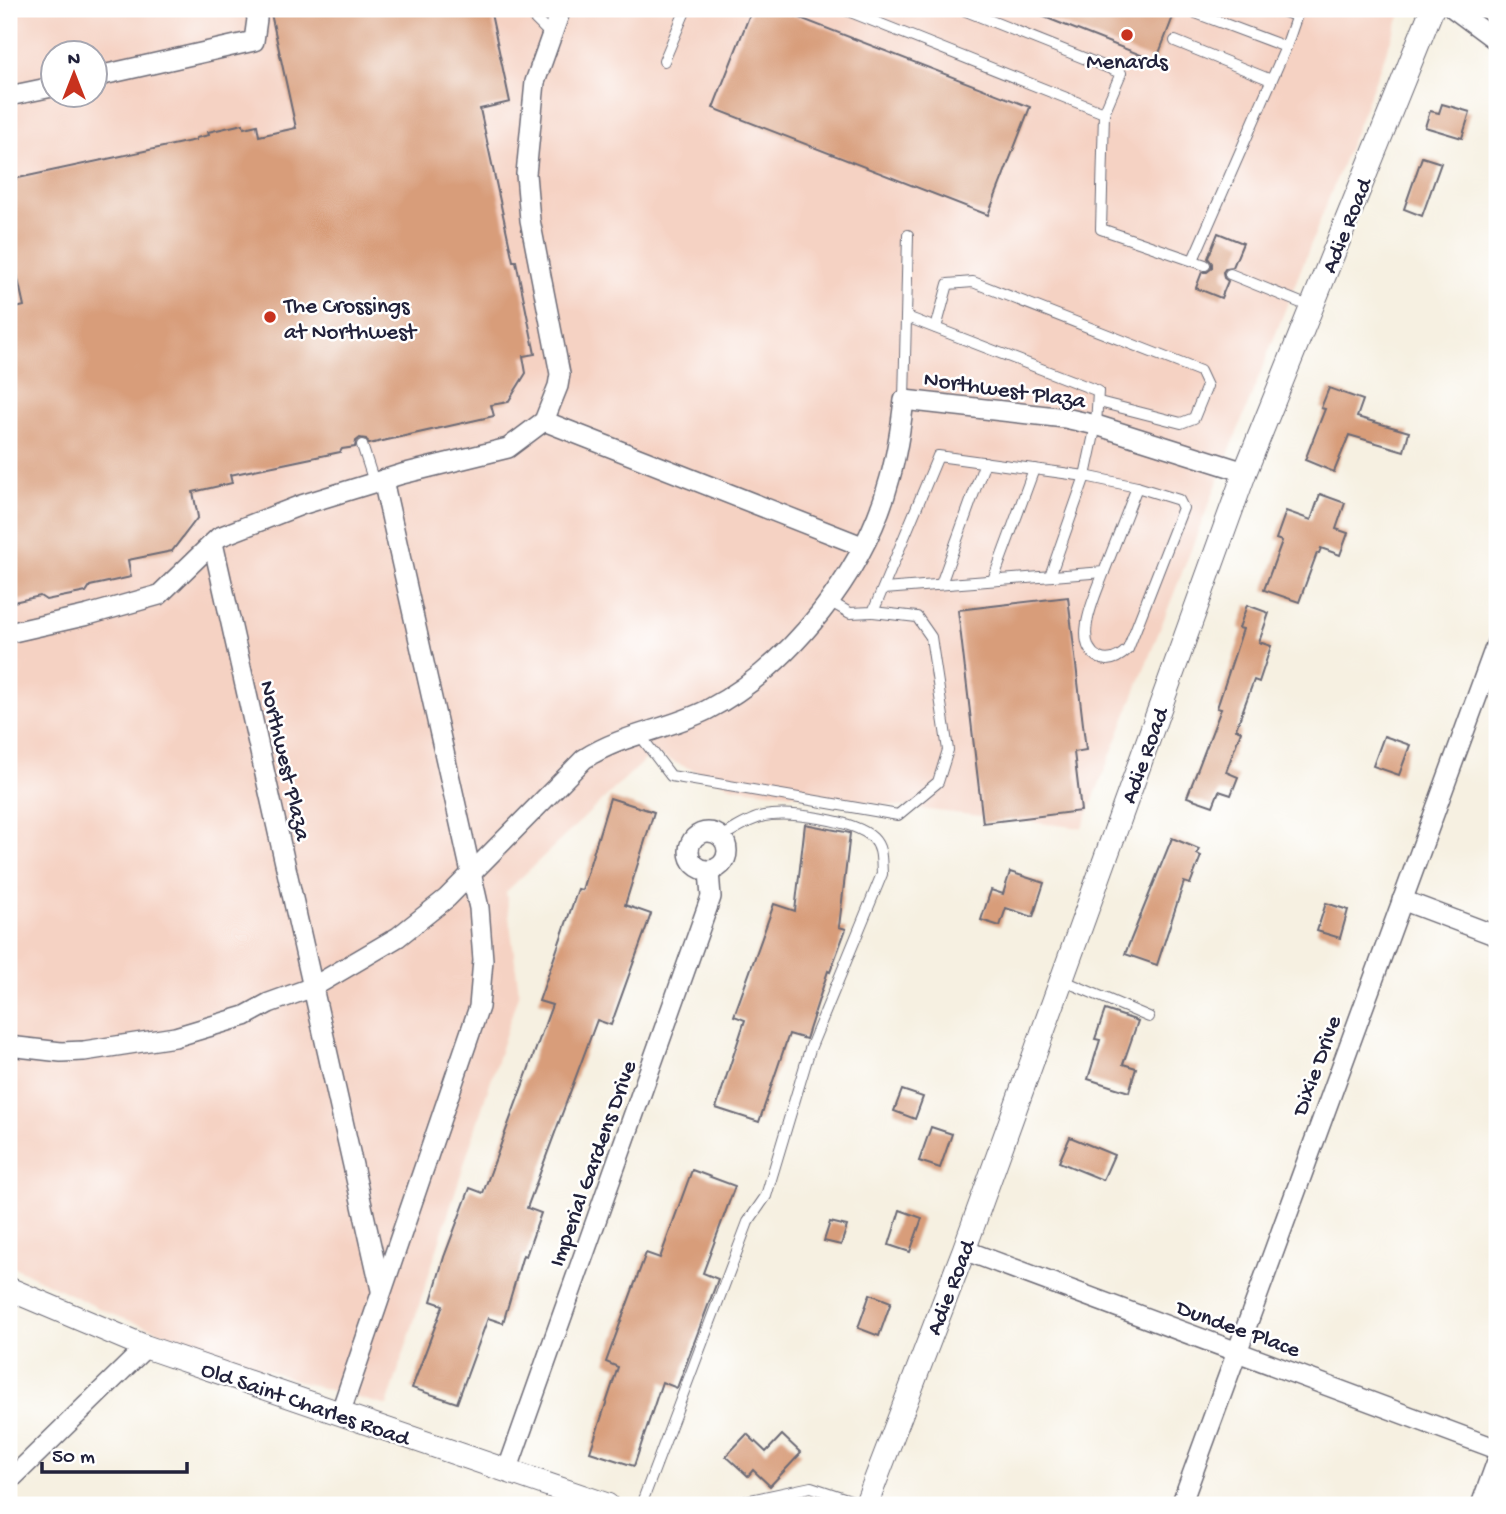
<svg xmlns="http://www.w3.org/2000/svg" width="1506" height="1514" font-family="'Gochi Hand',sans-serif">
<rect width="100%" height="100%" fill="#fff"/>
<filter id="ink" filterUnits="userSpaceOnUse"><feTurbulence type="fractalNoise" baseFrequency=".0143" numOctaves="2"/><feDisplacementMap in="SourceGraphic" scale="14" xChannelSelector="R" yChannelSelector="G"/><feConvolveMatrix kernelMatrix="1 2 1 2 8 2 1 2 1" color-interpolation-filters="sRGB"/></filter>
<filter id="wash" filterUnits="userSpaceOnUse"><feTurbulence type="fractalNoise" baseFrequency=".00686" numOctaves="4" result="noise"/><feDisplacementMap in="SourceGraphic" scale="28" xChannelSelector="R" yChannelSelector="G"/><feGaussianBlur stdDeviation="1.57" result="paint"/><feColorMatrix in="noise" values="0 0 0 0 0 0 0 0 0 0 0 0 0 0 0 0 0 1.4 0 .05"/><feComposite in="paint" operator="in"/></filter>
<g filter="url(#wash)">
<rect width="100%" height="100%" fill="#f6f0e1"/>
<path fill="#f5d2c3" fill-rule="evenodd" d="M9 9H1403L1082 828 734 787 652 753 506 892 519 992 387 1406 304 1383 111 1314 9 1265ZM52 52H94V94H52Z"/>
<g id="blocks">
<g fill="#d89d7a">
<polygon points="270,9 490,9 510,102 480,109 513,261 516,261 535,354 523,356 526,373 508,402 491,405 494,416 369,444 366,439 360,438 356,441 355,447 342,449 340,452 230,475 232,483 193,492 198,517 172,551 128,560 131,577 90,586 86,592 46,600 40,596 9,603 9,326 16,308 24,306 10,243 12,243 9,229 9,180 196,140 196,138 209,135 208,132 243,124 244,128 257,125 259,136 296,128"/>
<polygon points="752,9 777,9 1030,107 988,215 713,108"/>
<polygon points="1024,9 1176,9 1156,61"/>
<polygon points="1442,104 1470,112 1462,138 1425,127 1430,111 1439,113"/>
<polygon points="1422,157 1441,163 1422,216 1404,209"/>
<polygon points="1218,233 1243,243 1233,267 1226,268 1223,272 1224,278 1228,281 1221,298 1196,288 1202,272 1207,272 1212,268 1212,263 1208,258"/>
<polygon points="1329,388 1363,400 1357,417 1409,432 1404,451 1349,435 1334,472 1305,460 1325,409 1321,408"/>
<polygon points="1320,494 1345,503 1336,529 1348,533 1340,555 1321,548 1319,553 1317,553 1299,602 1264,590 1282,541 1276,539 1286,511 1311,520"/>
<polygon points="1068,597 1086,750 1074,752 1081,811 983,823 958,610"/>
<polygon points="1247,605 1269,613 1259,642 1271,646 1259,682 1254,680 1236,729 1241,731 1226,772 1238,777 1231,795 1219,791 1213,806 1187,797 1221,709 1217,708 1243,629 1239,628"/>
<polygon points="1384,736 1410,745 1399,775 1373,766"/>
<polygon points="610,798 654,812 625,905 651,914 611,1025 597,1020 527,1208 541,1213 526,1256 523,1255 503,1323 488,1318 457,1403 412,1388 443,1305 431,1301 444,1257 470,1188 483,1193 552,1005 539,1001 578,889 582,890"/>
<polygon points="805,824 850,833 839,927 846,929 830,972 828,971 806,1039 789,1034 759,1122 716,1108 745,1020 734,1016 774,904 795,911"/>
<polygon points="1172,838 1199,849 1197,854 1201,856 1190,884 1184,882 1157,965 1125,954"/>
<polygon points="1010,872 1044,883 1033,917 1006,908 1000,926 981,920 991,890 1003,894"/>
<polygon points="1326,903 1348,910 1340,938 1317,931"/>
<polygon points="1105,1010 1138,1021 1123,1064 1136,1068 1129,1092 1088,1079 1100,1040 1095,1039"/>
<polygon points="902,1090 923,1097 915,1119 894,1111"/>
<polygon points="931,1127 952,1134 940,1168 919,1161"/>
<polygon points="1070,1137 1114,1155 1103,1180 1059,1162"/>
<polygon points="692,1170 735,1186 703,1273 718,1279 677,1388 662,1382 634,1466 590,1452 618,1367 606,1362 646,1253 660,1258"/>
<polygon points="900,1210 922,1218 910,1252 889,1245"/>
<polygon points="830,1222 847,1226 841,1245 824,1241"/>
<polygon points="870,1294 891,1302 879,1336 858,1328"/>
<polygon points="747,1434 766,1452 782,1435 801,1453 770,1486 753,1470 748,1476 726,1456"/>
</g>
</g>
</g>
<g filter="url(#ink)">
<use href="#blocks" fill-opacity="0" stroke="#6c6a75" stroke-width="2"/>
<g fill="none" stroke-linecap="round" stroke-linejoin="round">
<g stroke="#6c6a75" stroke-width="12">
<g id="service">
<polyline points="528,9 529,13 550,34"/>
<polyline points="843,9 1104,113 1101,229 1205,265"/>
<polyline points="961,9 1121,73 1104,113"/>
<polyline points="1185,9 1286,47"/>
<polyline points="1277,9 1296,16"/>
<polyline points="1175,41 1271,80"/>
<polyline points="664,61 686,9"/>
<polyline points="1193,260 1286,47 1299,9"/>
<polyline points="1230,274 1311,307"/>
<polyline points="936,328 948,284 973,282 1200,371 1207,386 1194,418 1181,423 1099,402"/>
<polyline points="904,400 908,235"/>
<polyline points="362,445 374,482"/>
<path d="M1050 576 1085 476 1137 487 1179 500 1183 508 1128 649C1120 657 1110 663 1099 658 1071 644 1096 594 1104 572"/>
<polyline points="993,580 1034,469"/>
<polyline points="941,584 985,462"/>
<polyline points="884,589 1104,572 1137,487"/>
<polyline points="829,601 850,613 873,612 938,456 1085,476 1096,425 1098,391 907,317"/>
<polyline points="639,734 671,776 898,815 938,782 948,750 931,637 917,617 873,612"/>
<polyline points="1062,980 1149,1017"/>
<path d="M641 1505 748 1222 766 1196 810 1049 882 874C881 861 883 848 873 838 855 820 789 811 764 816 749 819 734 830 721 837"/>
<polyline points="727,1505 811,1487 865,1505"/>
</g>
</g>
<g stroke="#6c6a75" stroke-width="22">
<g id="minor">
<polyline points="1454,9 1497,41"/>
<polyline points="94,77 254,41 257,19 255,9"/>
<polyline points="9,96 52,87"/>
<polyline points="544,421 862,546"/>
<polyline points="213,543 381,1290"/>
<polyline points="9,633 88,615 159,595 219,537 301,505 402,474 508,448 544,421 558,386 560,374 530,220 526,174 535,82 561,9"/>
<circle cx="708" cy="851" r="19"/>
<polyline points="1402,900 1497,936"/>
<path d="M9 1046 61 1052 84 1051 175 1037 245 1016 269 1003 313 987 398 937 447 898 584 759C622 734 667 730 707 710 791 666 866 570 890 478 897 453 901 426 904 400L1065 418 1096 425 1245 472"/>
<polyline points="964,1250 1497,1449"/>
<polyline points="340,1414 479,1007 483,960 479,908 383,480"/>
<polyline points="507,1471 711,897 709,871"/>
<polyline points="9,1481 146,1347"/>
<polyline points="1181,1505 1497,642"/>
<polyline points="1481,1505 1497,1461"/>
</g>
</g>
<g stroke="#6c6a75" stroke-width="25">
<g id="tertiary">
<polyline points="9,1289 146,1347 607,1505"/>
<polyline points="866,1505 964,1250 1245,472 1432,9"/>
</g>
</g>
<use href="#service" stroke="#fff" stroke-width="10"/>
<use href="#minor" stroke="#fff" stroke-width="19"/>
<use href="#tertiary" stroke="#fff" stroke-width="23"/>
</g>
</g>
<g fill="#c8321e" stroke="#fff" stroke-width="2.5">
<circle cx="1127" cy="35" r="7"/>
<circle cx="270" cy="317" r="7"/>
</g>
<g text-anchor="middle" stroke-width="5" stroke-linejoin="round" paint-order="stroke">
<g font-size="23" fill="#22223b" stroke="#fff">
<text x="1127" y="68">Menards</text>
<text x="284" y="312" text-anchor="start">The Crossings<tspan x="284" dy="26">at Northwest</tspan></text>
</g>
<g font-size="23" fill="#22223b" stroke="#fff">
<text transform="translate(1345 225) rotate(-68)" y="8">Adie Road</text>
<text transform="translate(1005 388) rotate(8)" y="8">Northwest Plaza</text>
<text transform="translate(1143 755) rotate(-70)" y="8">Adie Road</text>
<text transform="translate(287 760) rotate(77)" y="8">Northwest Plaza</text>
<text transform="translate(1315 1065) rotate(-70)" y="8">Dixie Drive</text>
<text transform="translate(591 1163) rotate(-70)" y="8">Imperial Gardens Drive</text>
<text transform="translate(949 1287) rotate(-69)" y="8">Adie Road</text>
<text transform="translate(1239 1327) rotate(20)" y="8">Dundee Place</text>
<text transform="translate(306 1402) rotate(19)" y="8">Old Saint Charles Road</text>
</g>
</g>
<rect width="1506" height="1514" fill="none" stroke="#fff" stroke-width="35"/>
<g transform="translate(74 74)"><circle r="33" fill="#ffffff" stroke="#a7a7b1" stroke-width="2"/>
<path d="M0-5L12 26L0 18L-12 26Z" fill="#c8321e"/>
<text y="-10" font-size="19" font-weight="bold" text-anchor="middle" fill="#22223b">N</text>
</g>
<path d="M42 1462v10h145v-10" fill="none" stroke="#22223b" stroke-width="3.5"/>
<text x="52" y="1462" font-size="21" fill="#22223b" stroke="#ffffff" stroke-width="5" paint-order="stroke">50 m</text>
</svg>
